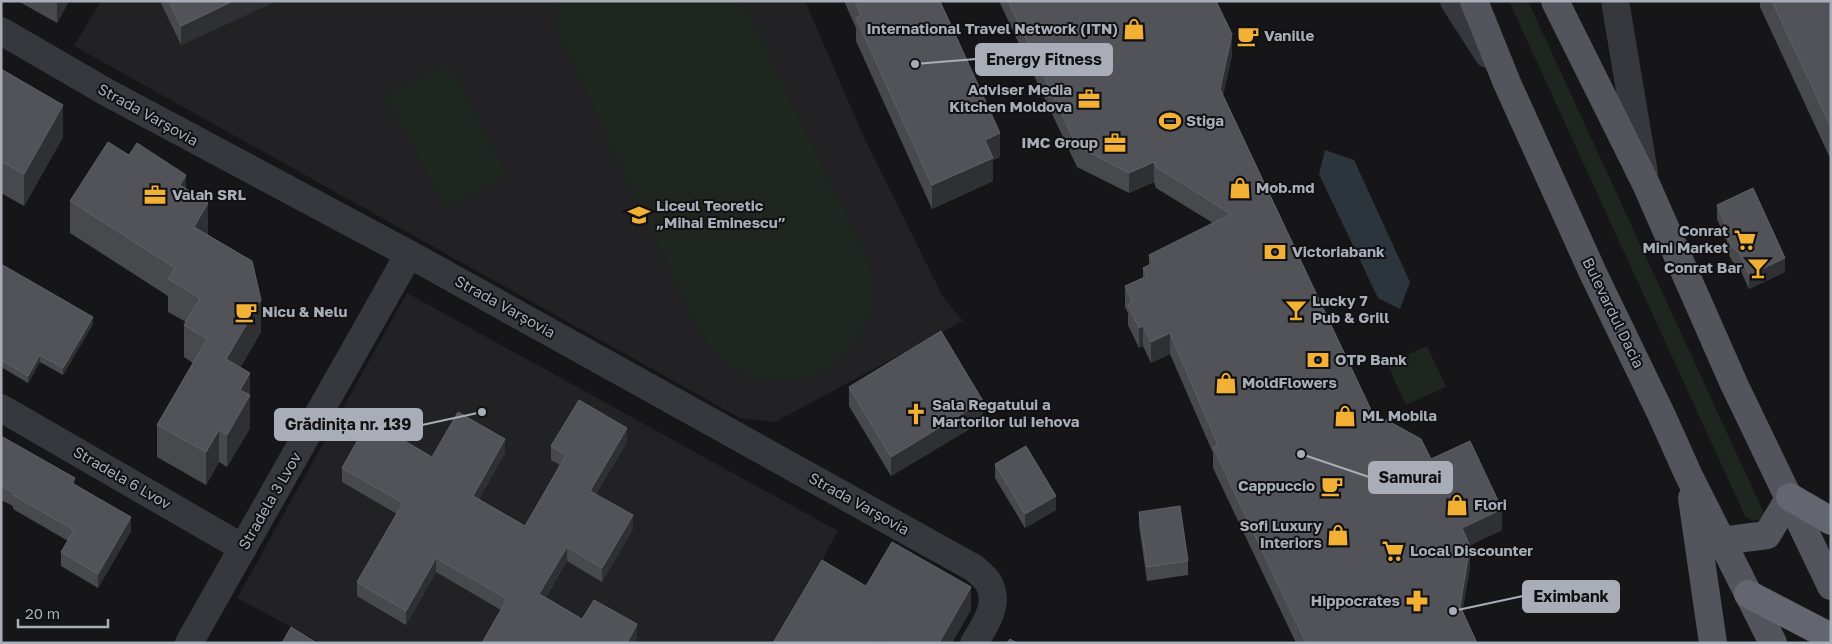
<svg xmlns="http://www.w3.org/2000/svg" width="1832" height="644" font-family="'Golos Text',sans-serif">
<rect width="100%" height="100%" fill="#161618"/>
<g fill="#222225">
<polygon points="101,1 805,1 862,133 943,297 963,321 775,422 740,418 74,46"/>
<polygon points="407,293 838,531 777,643 321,643 237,598"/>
</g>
<g fill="#1e261f">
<path d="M554 1H743L866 253C872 270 876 288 872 306 860 367 791 400 736 370 720 361 709 347 699 332L555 28Z"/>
<path d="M1509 1H1528L1764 513 1761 519C1754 521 1750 521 1745 516Z"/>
<polygon points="449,62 508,175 445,208 385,95"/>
<polygon points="1427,346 1446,387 1406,405 1387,364"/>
</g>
<polygon fill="#2c353c" points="1325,150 1354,160 1410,282 1400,309 1378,298 1319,174"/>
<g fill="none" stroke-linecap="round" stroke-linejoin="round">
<g stroke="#37383d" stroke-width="28">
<polyline points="1454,1 1488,54"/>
<polyline points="1615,1 1644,173"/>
<path d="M1 31 108 93 409 254 974 568C978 572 985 577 988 582 1001 603 985 625 974 643"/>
<polyline points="1,408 243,548"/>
<polyline points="189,643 409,254"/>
</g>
<g stroke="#53555c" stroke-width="28">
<polyline points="1474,1 1507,83 1593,273 1663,418 1688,474 1773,643"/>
<polyline points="1555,1 1646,184 1734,384 1831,586"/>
<polyline points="1692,498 1713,643"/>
<polyline points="1721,541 1767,535 1790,497"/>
</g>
<g stroke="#63666e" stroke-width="28">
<polyline points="1790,497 1831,521"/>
<polyline points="1748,594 1831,637"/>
</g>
</g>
<g fill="#47494d">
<polygon points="18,1 69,1 57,23"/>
<polygon points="160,1 276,1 181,45"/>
<polygon points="844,1 940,1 1000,157 993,160 993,181 932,209 856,41 856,28"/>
<polygon points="999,1 1216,1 1232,55 1223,95 1372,412 1431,459 1502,530 1470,545 1470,567 1462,612 1477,643 1296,643 1213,468 1213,453 1170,354 1151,363 1143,346 1139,348 1128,325 1128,313 1125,307 1125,286 1143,278 1143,268 1149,265 1149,255 1213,223 1156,188 1154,182 1129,193 1077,167"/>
<polygon points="1760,1 1831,1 1831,160 1760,7"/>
<polygon points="1,69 63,137 24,206 1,193"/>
<polygon points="129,155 186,189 208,235 261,332 240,368 250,373 250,428 227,467 219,462 206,485 157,457 157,425 193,363 184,357 184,325 186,322 168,312 168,296 70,233 70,201"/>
<polygon points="1717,205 1785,272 1749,289 1739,267 1732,261 1727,250 1727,242 1717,219"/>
<polygon points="1,264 93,324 63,375 40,362 28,383 1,367"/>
<polygon points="849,387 983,421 891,476 849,406"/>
<polygon points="1,436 75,485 131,531 98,588 61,566 61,552 68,541 13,509 13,506 1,500"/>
<polygon points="627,442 596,494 633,529 602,582 567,561 546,597 582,619 637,638 501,610 436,572 406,625 357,596 357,582 397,514 342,482 342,468 432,457 505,453 479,499 525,526 560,465 551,460 551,446"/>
<polygon points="995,464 1056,510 1025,528 995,478"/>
<polygon points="1139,512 1188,561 1188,575 1147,581 1139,526"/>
</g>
<g fill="#2f3033">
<polygon points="57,1 69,1 57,23"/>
<polygon points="233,1 276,1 181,45 181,26"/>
<polygon points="1232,34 1232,55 1220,109 1220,89"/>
<polygon points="63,105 63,137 24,206 24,174"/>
<polygon points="1000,133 1000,157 993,160 993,181 932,209 932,185 985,140"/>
<polygon points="1154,162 1154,182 1129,193 1129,173"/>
<polygon points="186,175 186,208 180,185"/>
<polygon points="208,203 208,236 194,227"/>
<polygon points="1785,258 1785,272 1749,289 1749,275"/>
<polygon points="261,300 261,332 226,392 226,359"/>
<polygon points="93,317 93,324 63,375 63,368"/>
<polygon points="1143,326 1143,346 1139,348 1139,328"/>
<polygon points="1170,333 1170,354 1151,363 1151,342"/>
<polygon points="40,355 40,362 28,383 28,376"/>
<polygon points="250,373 250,428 227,467 227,435 240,390"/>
<polygon points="983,401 983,421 891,476 891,457"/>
<polygon points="627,428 627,442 590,505 590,491"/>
<polygon points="219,430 219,462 206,485 206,452"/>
<polygon points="505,439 505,453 473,510 473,496"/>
<polygon points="75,478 75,492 72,483"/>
<polygon points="1056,496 1056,510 1025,528 1025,514"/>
<polygon points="1502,509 1502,530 1462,549 1462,528"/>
<polygon points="633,515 633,529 602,582 602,568"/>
<polygon points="131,517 131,531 98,588 98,574"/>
<polygon points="1470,546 1470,567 1460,627 1460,606"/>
<polygon points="567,547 567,561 539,608 539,594"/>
<polygon points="436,558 436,572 406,625 406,611"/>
<polygon points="971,587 971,610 952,643 939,643"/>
<polygon points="637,624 637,638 635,643 627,643"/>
</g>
<g fill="#525359" stroke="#5f6168">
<polygon points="169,1 233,1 181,26"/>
<polygon points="855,1 940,1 1000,133 985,140 993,158 932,185 856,18 861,15"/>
<polygon points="1008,1 1216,1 1232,34 1220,89 1372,412 1421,439 1431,459 1470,441 1502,509 1462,528 1470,546 1460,606 1477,643 1306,643 1213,447 1218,445 1170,333 1151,342 1143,326 1139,328 1128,305 1132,302 1125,286 1147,276 1143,268 1153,263 1149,255 1231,214 1156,167 1154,162 1129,173 1077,146"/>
<polygon points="1772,1 1831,1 1831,127"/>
<polygon points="1,69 63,105 24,174 1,161"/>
<polygon points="108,142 129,155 137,143 186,175 180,185 208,203 194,227 252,261 261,300 226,359 250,373 240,390 250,395 227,435 219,430 206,452 157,425 207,339 184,325 200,298 168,279 175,268 70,201"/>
<polygon points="1753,188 1785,258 1749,275 1739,253 1732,247 1727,236 1727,228 1717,205"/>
<polygon points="1,264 93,317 63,368 40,355 28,376 1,360"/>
<polygon points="941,331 983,401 891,457 849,387"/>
<polygon points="579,400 627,428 590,491 633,515 602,568 567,547 539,594 582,619 594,600 637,624 627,643 482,643 507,599 436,558 406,611 357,582 403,503 342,468 369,420 432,457 458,412 505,439 473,496 525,526 566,455 551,446"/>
<polygon points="1,436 75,478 72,483 131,517 98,574 61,552 74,530 13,495 14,493 1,486"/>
<polygon points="1026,446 1056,496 1025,514 995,464"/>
<polygon points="1180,506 1188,561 1147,567 1139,512"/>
<polygon points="892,542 971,587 939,643 883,643 879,641 878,643 773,643 822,560 866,586"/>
<polygon points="291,627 317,643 282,643"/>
<polygon points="1010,639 1017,643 1007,643"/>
</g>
<defs>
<g id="shop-bare" transform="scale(1.725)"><path d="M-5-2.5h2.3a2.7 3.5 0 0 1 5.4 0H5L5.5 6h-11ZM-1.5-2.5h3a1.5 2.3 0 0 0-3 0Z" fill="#f2b134" stroke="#111113" stroke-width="2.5" paint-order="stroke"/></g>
<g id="cafe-bare" transform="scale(1.725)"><path d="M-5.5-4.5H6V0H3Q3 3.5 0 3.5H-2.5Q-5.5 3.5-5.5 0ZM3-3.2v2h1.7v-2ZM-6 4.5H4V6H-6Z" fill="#f2b134" stroke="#111113" stroke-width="2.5" paint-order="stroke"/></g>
<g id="office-bare" transform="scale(1.725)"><path d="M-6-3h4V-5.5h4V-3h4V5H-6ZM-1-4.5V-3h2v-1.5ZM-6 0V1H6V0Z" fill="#f2b134" stroke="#111113" stroke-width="2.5" paint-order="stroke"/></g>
<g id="stadium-bare" transform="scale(1.725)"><path d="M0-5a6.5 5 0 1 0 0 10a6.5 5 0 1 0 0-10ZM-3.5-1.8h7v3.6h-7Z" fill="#f2b134" stroke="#111113" stroke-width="2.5" paint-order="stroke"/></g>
<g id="school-bare" transform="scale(1.725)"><path d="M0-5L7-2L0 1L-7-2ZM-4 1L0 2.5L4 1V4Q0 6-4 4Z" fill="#f2b134" stroke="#111113" stroke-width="2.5" paint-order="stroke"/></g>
<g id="supermarket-bare" transform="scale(1.725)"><path d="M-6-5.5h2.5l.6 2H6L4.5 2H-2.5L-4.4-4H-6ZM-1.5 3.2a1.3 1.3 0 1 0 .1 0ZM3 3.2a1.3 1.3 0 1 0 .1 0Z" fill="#f2b134" stroke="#111113" stroke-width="2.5" paint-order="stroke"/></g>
<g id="bank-bare" transform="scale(1.725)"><path d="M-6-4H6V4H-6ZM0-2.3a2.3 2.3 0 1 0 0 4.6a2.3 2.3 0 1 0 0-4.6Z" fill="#f2b134" stroke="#111113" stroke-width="2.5" paint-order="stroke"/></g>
<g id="bar-bare" transform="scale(1.725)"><path d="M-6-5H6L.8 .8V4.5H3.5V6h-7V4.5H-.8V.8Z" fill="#f2b134" stroke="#111113" stroke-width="2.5" paint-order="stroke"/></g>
<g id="church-bare" transform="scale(1.725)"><path d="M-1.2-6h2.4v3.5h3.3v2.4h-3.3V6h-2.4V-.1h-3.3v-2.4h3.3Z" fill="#f2b134" stroke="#111113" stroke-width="2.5" paint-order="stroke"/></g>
<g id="pharmacy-bare" transform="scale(1.725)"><path d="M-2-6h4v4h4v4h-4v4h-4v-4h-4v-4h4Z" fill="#f2b134" stroke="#111113" stroke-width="2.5" paint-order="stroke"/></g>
</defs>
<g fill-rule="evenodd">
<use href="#shop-bare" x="1134" y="29"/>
<use href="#cafe-bare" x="1248" y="36"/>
<use href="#office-bare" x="1089" y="99"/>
<use href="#stadium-bare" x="1170" y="121"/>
<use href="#office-bare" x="1115" y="143"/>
<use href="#shop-bare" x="1240" y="188"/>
<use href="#office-bare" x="155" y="195"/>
<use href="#school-bare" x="639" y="215"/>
<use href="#supermarket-bare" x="1745" y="240"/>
<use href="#bank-bare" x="1275" y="252"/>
<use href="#bar-bare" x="1758" y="268"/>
<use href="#bar-bare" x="1296" y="310"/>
<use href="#cafe-bare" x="246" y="312"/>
<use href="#bank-bare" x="1318" y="360"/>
<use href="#shop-bare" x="1226" y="383"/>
<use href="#church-bare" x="916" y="414"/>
<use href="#shop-bare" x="1345" y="416"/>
<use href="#cafe-bare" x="1332" y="486"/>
<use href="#shop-bare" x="1457" y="505"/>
<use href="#shop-bare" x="1338" y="535"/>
<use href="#supermarket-bare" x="1393" y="551"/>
<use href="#pharmacy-bare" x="1417" y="601"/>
</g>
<g text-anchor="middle" stroke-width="4" stroke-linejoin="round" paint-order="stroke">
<g font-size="15" font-weight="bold" fill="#a8adb8" stroke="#111113" text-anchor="start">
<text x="1118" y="34" text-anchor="end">International Travel Network (ITN)</text>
<text x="1264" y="41">Vanille</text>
<text x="1072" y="95" text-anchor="end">Adviser Media<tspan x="1072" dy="17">Kitchen Moldova</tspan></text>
<text x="1186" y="126">Stiga</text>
<text x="1098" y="148" text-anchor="end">IMC Group</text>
<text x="1256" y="193">Mob.md</text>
<text x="172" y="200">Valah SRL</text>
<text x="656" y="211">Liceul Teoretic<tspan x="656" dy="17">„Mihai Eminescu”</tspan></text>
<text x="1728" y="236" text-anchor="end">Conrat<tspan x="1728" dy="17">Mini Market</tspan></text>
<text x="1292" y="257">Victoriabank</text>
<text x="1742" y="273" text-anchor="end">Conrat Bar</text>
<text x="1312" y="306">Lucky 7<tspan x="1312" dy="17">Pub &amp; Grill</tspan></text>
<text x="262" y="317">Nicu &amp; Nelu</text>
<text x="1335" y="365">OTP Bank</text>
<text x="1242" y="388">MoldFlowers</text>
<text x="932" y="410">Sala Regatului a<tspan x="932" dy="17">Martorilor lui Iehova</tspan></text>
<text x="1362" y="421">ML Mobila</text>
<text x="1315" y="491" text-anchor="end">Cappuccio</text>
<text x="1474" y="510">Flori</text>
<text x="1322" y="531" text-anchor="end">Sofi Luxury<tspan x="1322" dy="17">Interiors</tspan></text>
<text x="1410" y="556">Local Discounter</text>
<text x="1400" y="606" text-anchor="end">Hippocrates</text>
</g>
<g font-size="15" fill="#a8adb8" stroke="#111113">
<text transform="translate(148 115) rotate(29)" y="5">Strada Varșovia</text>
<text transform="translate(505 307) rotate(29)" y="5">Strada Varșovia</text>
<text transform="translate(1613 313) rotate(64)" y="5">Bulevardul Dacia</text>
<text transform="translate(122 478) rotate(30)" y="5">Stradela 6 Lvov</text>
<text transform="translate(270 501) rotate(-60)" y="5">Stradela 3 Lvov</text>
<text transform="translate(859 504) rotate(29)" y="5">Strada Varșovia</text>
</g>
</g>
<path fill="none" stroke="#a8adb8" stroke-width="2" d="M915 64L976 59M482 412L422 425M1301 454L1369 477M1453 611L1523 596"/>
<g fill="#a8adb8" stroke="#111113" stroke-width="2">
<circle cx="915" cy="64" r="5"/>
<circle cx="482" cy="412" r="5"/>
<circle cx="1301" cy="454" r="5"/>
<circle cx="1453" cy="611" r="5"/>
</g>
<g fill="#a8adb8" stroke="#a8adb8" stroke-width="2">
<rect x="976" y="44" width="136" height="31" rx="5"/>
<rect x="275" y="409" width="147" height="31" rx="5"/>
<rect x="1369" y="462" width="83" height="31" rx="5"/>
<rect x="1523" y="581" width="96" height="31" rx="5"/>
</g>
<g font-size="16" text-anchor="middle" font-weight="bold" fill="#111">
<text x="1044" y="65">Energy Fitness</text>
<text x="348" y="430">Grădinița nr. 139</text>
<text x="1410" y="483">Samurai</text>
<text x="1571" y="602">Eximbank</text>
</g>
<rect width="1832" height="644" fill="none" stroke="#a8adb8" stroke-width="5"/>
<path d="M18 619v8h90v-8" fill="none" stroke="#a8adb8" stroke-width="2.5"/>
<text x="25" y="619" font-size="15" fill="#a8adb8" stroke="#111113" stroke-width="4" paint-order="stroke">20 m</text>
</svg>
